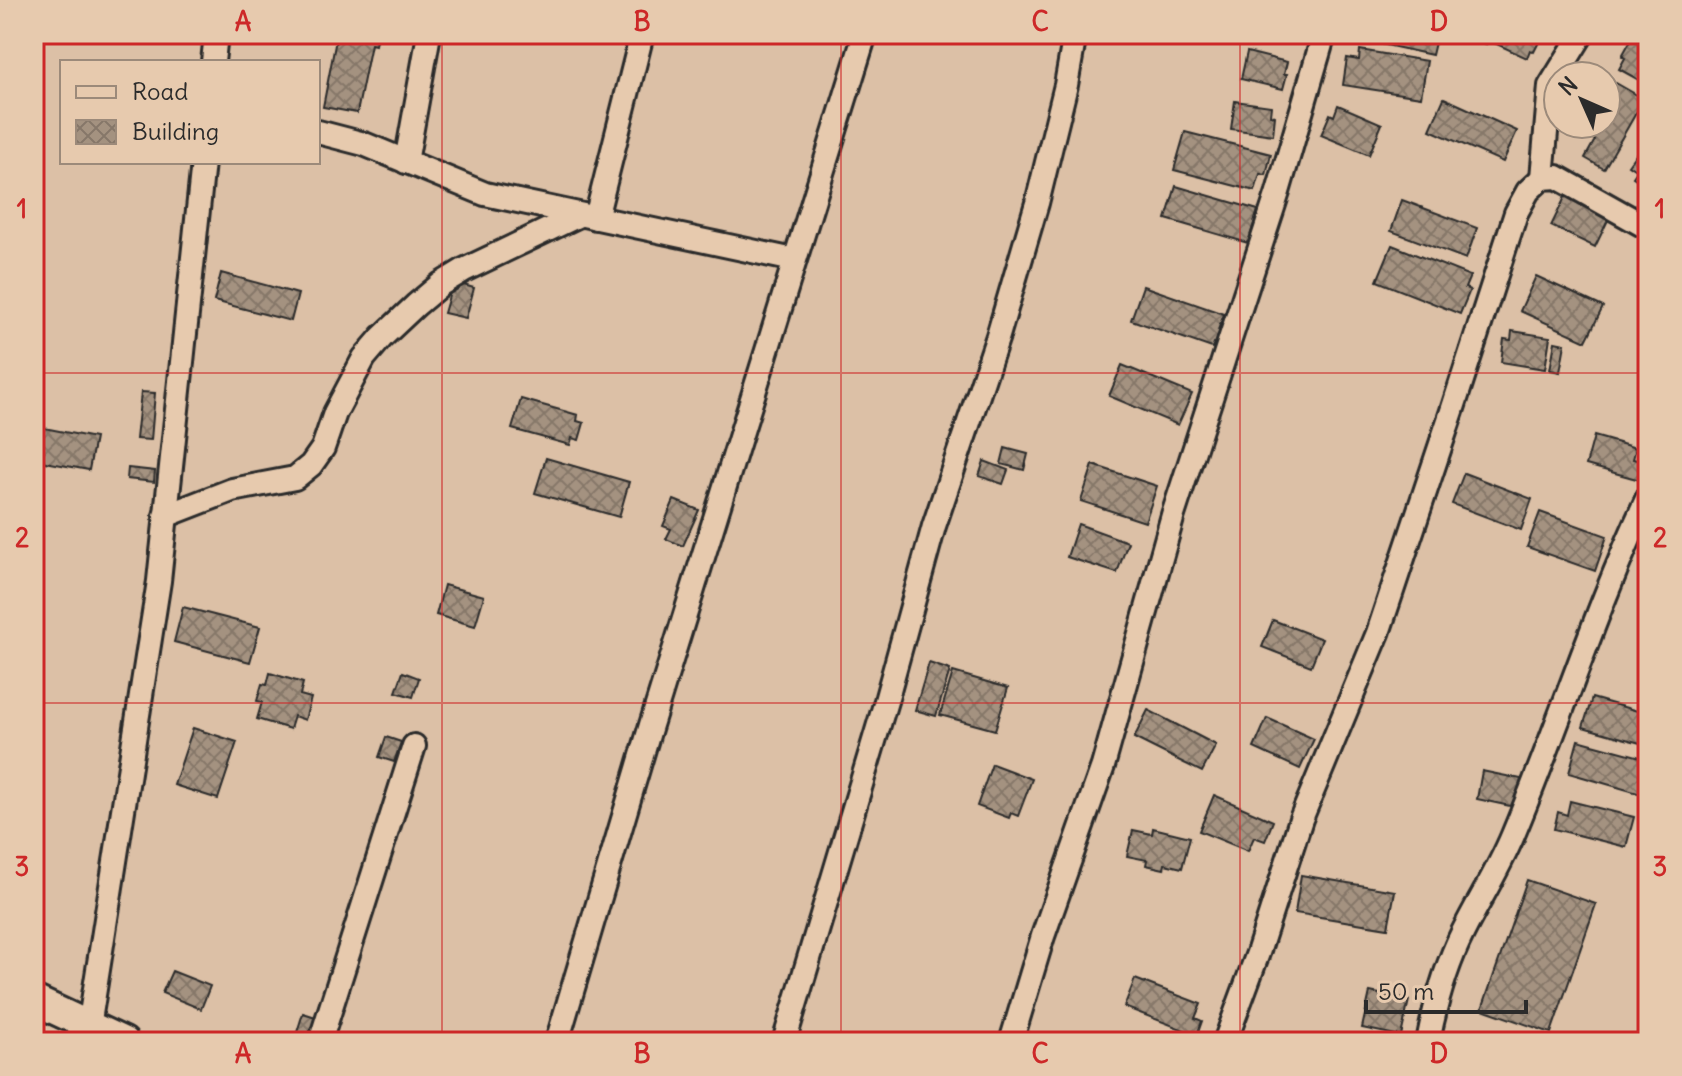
<svg xmlns="http://www.w3.org/2000/svg" width="1682" height="1076" font-family="Delius,sans-serif">
<defs>
<pattern id="building-cross-hatch" width="8" height="8" patternUnits="userSpaceOnUse" patternTransform="scale(2)"><rect width="8" height="8" fill="#a49280"/><path d="M0 0l8 8M0 8l8-8" fill="none" stroke="#867769"/></pattern>
</defs>
<rect width="100%" height="100%" fill="#dcc0a6"/>
<filter id="ink" filterUnits="userSpaceOnUse"><feTurbulence type="fractalNoise" baseFrequency=".0125" numOctaves="2"/><feDisplacementMap in="SourceGraphic" scale="16" xChannelSelector="R" yChannelSelector="G"/><feConvolveMatrix kernelMatrix="1 2 1 2 8 2 1 2 1" color-interpolation-filters="sRGB"/></filter>
<g filter="url(#ink)">
<g fill="url(#building-cross-hatch)" stroke="#2b2b2b" stroke-width="2">
<polygon points="337,34 377,34 375,45 371,44 357,113 323,107"/>
<polygon points="1364,34 1437,34 1432,55 1363,40"/>
<polygon points="1469,34 1538,34 1537,36 1541,38 1534,52 1530,50 1527,58 1488,40 1486,44 1468,36"/>
<polygon points="1633,36 1648,44 1648,85 1619,69 1625,58 1622,56"/>
<polygon points="1360,50 1427,61 1421,97 1343,85 1347,58 1359,60"/>
<polygon points="1247,52 1287,62 1284,74 1287,74 1283,89 1241,79"/>
<polygon points="1616,83 1644,99 1604,169 1585,158 1595,140 1586,135 1593,124 1606,124 1606,101"/>
<polygon points="1444,98 1517,131 1503,162 1430,130"/>
<polygon points="1235,101 1271,106 1270,115 1275,116 1273,135 1231,129"/>
<polygon points="1338,105 1382,124 1369,155 1321,135 1330,114 1334,116"/>
<polygon points="1185,132 1271,154 1266,175 1260,174 1255,191 1174,170"/>
<polygon points="1648,137 1648,187 1633,177 1637,171 1628,165"/>
<polygon points="1176,186 1258,210 1248,243 1166,219"/>
<polygon points="1566,195 1610,216 1595,247 1551,226"/>
<polygon points="1402,200 1477,228 1466,259 1391,231"/>
<polygon points="1392,245 1470,276 1465,288 1470,290 1460,314 1377,281"/>
<polygon points="221,273 298,294 291,321 214,301"/>
<polygon points="1536,276 1603,307 1586,341 1520,311"/>
<polygon points="453,282 474,288 466,318 444,313"/>
<polygon points="1143,286 1224,314 1218,330 1224,332 1220,345 1214,343 1212,348 1131,320"/>
<polygon points="1512,331 1550,337 1545,369 1501,362 1504,339 1511,340"/>
<polygon points="1555,342 1565,344 1560,372 1550,370"/>
<polygon points="1122,365 1192,394 1178,425 1109,396"/>
<polygon points="141,392 155,393 151,440 136,439"/>
<polygon points="521,399 578,415 577,421 584,423 579,440 572,438 570,445 512,429"/>
<polygon points="34,426 95,438 89,470 34,460"/>
<polygon points="1594,436 1636,448 1633,459 1645,462 1640,480 1586,465"/>
<polygon points="1005,448 1028,454 1024,470 1001,464"/>
<polygon points="546,458 629,482 619,517 535,493"/>
<polygon points="984,461 1008,470 1003,484 979,476"/>
<polygon points="1093,465 1157,486 1145,522 1081,501"/>
<polygon points="128,468 155,471 154,482 127,479"/>
<polygon points="1464,473 1532,499 1521,530 1452,504"/>
<polygon points="674,500 699,510 683,546 666,539 671,529 663,526"/>
<polygon points="1540,512 1607,536 1595,571 1527,547"/>
<polygon points="1078,524 1128,542 1117,573 1067,557"/>
<polygon points="444,585 484,596 475,626 436,615"/>
<polygon points="183,607 260,627 250,662 174,642"/>
<polygon points="1273,620 1322,639 1311,666 1262,647"/>
<polygon points="929,663 950,670 936,716 915,710"/>
<polygon points="403,672 419,678 413,697 396,692"/>
<polygon points="953,672 1008,688 995,730 940,715"/>
<polygon points="270,673 303,683 300,695 311,698 305,720 294,716 290,729 257,719 262,702 257,701 262,684 267,685"/>
<polygon points="1592,698 1648,714 1640,743 1583,727"/>
<polygon points="1148,710 1216,745 1202,772 1134,738"/>
<polygon points="1267,718 1314,739 1300,769 1254,748"/>
<polygon points="193,728 237,742 218,799 174,785"/>
<polygon points="386,737 401,742 394,762 379,757"/>
<polygon points="1578,740 1648,759 1648,796 1569,773"/>
<polygon points="992,764 1032,779 1018,816 1011,813 1009,818 977,806"/>
<polygon points="1482,771 1521,779 1515,807 1477,799"/>
<polygon points="1214,795 1273,821 1265,841 1254,837 1248,851 1199,831"/>
<polygon points="1570,801 1634,817 1626,847 1554,829 1558,812 1567,815"/>
<polygon points="1153,828 1190,837 1182,868 1165,864 1164,869 1146,865 1147,860 1127,856 1133,830 1152,834"/>
<polygon points="1301,875 1395,891 1388,928 1295,913"/>
<polygon points="1527,880 1596,904 1551,1033 1482,1009"/>
<polygon points="172,971 210,986 201,1009 162,993"/>
<polygon points="1135,979 1201,1004 1195,1018 1202,1021 1197,1035 1124,1007"/>
<polygon points="1370,992 1409,1000 1401,1036 1362,1028"/>
<polygon points="303,1013 319,1018 312,1042 294,1042"/>
</g>
<g fill="none" stroke-linecap="round" stroke-linejoin="round">
<g stroke="#2b2b2b" stroke-width="28">
<g id="minor">
<polyline points="213,62 216,34"/>
<polyline points="318,132 364,144 485,194 794,260"/>
<polyline points="406,162 429,34"/>
<polyline points="1542,178 1550,86 1582,34"/>
<polyline points="596,218 642,34"/>
<polyline points="165,516 232,490 295,478 311,465 323,448 335,413 364,358 382,337 416,305 441,284 464,270 579,215"/>
<polyline points="89,1042 89,1027 159,581 203,162"/>
<polyline points="320,1042 414,746"/>
<polyline points="557,1042 651,725 865,34"/>
<polyline points="784,1042 886,701 934,526 998,336 1037,203 1066,85 1075,34"/>
<polyline points="1011,1042 1043,936 1103,766 1173,515 1278,192 1324,34"/>
<polyline points="1225,1042 1258,953 1301,819 1378,633 1453,408 1516,213 1528,191 1542,178 1557,177 1648,228"/>
<path d="M1428 1042C1435 1005 1446 966 1463 932 1479 900 1499 869 1513 835 1560 723 1596 607 1648 497"/>
</g>
</g>
<g stroke="#2b2b2b" stroke-width="34">
<polyline id="tertiary" points="34,1000 124,1042"/>
</g>
<use href="#minor" stroke="#e7caae" stroke-width="22"/>
<use href="#tertiary" stroke="#e7caae" stroke-width="28"/>
</g>
</g>
<path fill="none" stroke="#cd2828" stroke-width="2" stroke-opacity="0.55" d="M442 34V1042M841 34V1042M1240 34V1042M34 373H1648M34 703H1648"/>
<rect width="1682" height="1076" fill="none" stroke="#e7caae" stroke-width="88"/>
<rect x="60" y="60" width="260" height="104" fill="#e7caae" stroke="#9c8a7a" stroke-width="2"/>
<rect x="76" y="86" width="40" height="12" fill="#e7caae" stroke="#9c8a7a" stroke-width="2"/>
<text x="132" y="100" font-size="24" fill="#2b2b2b">Road</text>
<rect x="76" y="120" width="40" height="24" fill="url(#building-cross-hatch)" stroke="#9c8a7a" stroke-width="2"/>
<text x="132" y="140" font-size="24" fill="#2b2b2b">Building</text>
<g transform="translate(1582 100) rotate(315)"><circle r="38" fill="#e7caae" stroke="#9c8a7a" stroke-width="2"/>
<path d="M0-6L14 30L0 20L-14 30Z" fill="#2b2b2b"/>
<text y="-12" font-size="22" font-weight="bold" text-anchor="middle" fill="#2b2b2b">N</text>
</g>
<path d="M1366 1000v12h160v-12" fill="none" stroke="#2b2b2b" stroke-width="4"/>
<text x="1378" y="1000" font-size="24" fill="#2b2b2b" stroke="#e7caae" stroke-width="6" paint-order="stroke">50 m</text>
<rect x="44" y="44" width="1594" height="988" fill="none" stroke="#cd2828" stroke-width="3"/>
<g font-size="26" text-anchor="middle" font-weight="bold" fill="#cd2828">
<text x="243" y="31">A</text>
<text x="642" y="31">B</text>
<text x="1040" y="31">C</text>
<text x="1439" y="31">D</text>
<text x="22" y="218">1</text>
<text x="1660" y="218">1</text>
<text x="22" y="547">2</text>
<text x="1660" y="547">2</text>
<text x="22" y="876">3</text>
<text x="1660" y="876">3</text>
<text x="243" y="1063">A</text>
<text x="642" y="1063">B</text>
<text x="1040" y="1063">C</text>
<text x="1439" y="1063">D</text>
</g>
</svg>
